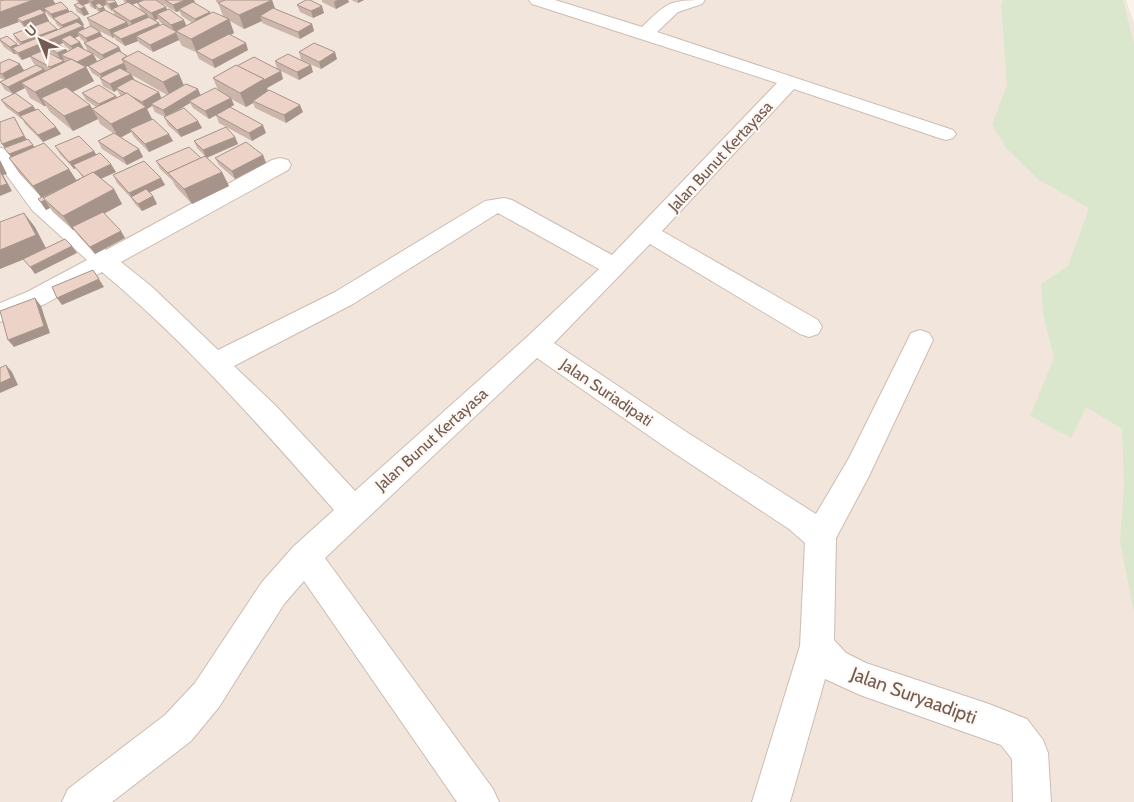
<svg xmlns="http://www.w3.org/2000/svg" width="1134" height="802" font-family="Cabin,sans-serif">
<rect width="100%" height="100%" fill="#fbf4ed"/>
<polygon fill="#f2e6dc" points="0,0 1126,0 1134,23 1134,802 0,802"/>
<polygon fill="#dae7cc" points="1003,0 1123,0 1134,44 1134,613 1120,541 1124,484 1122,429 1086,407 1071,438 1030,416 1054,358 1043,314 1041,284 1068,266 1089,208 1039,180 1007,149 992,125 1007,85 1001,5"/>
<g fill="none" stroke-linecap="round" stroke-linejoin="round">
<g stroke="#ccbcb3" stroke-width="2">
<path id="street" d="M529 0H555L642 27C667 3 668 0 705 0L702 4 678 12 657 32 953 130 956 134 953 138 946 140 939 138 794 89 662 231 818 320 822 327 818 334 809 337 800 334 650 244 554 343 688 433 816 514 849 458 911 333 920 330 929 333 933 340 869 476 836 538 834 640 846 653 866 663 989 704 1027 719 1043 740 1048 753 1051 802H1013L1012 759 1001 745 860 695 825 679 790 802H752L800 646 805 543 789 529 668 449 537 358 325 558 493 789 499 802H457L304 581 284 604 219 707 191 741 112 802H62L68 789 165 715 195 683 262 582 294 546 334 510C261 427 187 343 102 272L45 304 0 322V303L27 292 87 260 32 210 0 166V148L9 149 48 200 106 250 272 160 280 158 288 160 291 165 288 170 121 262 151 286 218 350 335 292 485 201 504 198 512 200 612 255 777 83 532 4ZM498 213 599 269 527 337 355 491 276 406 234 366 353 304Z"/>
</g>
<use href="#street" fill="#fff" fill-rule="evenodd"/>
</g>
<g fill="#ccb5ab" fill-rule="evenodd">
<path d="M4 0H53L55 4 69 11 84 25H83L85 29 100 32 102 36 119 47 122 53 127 56 184 85 201 95 218 90 213 78 283 79 267 88 268 91 303 112 286 123 255 108 253 103 246 107 231 99 234 105 230 107 266 133 252 141 219 123 216 115 228 109 209 119 193 108 190 103 174 113 198 121 202 128 181 137 168 125 164 117H165L155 112 152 106 147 109 152 119 173 141 149 152 134 137 131 132 121 138 139 149 143 157 127 165 102 149 98 141 113 133 100 124 98 119 73 131 50 112 46 106H44L30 98 25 88 15 93 33 106 36 110 61 134 43 142 25 124 23 120 6 107 1 100 13 94 5 90 0 82 5 80 0 78V63L24 70 39 66 34 64 30 57 22 60 16 54H14L4 47 0 41V39L19 46 21 45 17 42 13 34 26 29 22 25ZM46 12 48 15 55 21 57 25 61 28 57 30 27 29 49 21 45 13ZM79 36 81 39 86 43H84L88 51 101 60 88 66 92 73 100 78 103 86 114 92 117 90 120 95 121 96 117 98 116 96 82 93 86 100 96 107 92 109 90 105 73 92 94 81 86 67 97 61 93 54 84 49 75 38ZM63 43 65 46 70 50 67 51 66 49 59 45ZM49 49 50 52 57 57 45 51ZM132 75 167 95 162 98 134 79Z"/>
<path d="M76 0H114L118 6 125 3 123 0H144L132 5 141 10 137 3 144 0H194L195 3 210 13 223 16 218 3H219L216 2V0H272L275 9 312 24 314 31 300 39 262 23V21L244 29 230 21 234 33 230 35 248 50 215 68 199 59 196 52 182 46 179 40 153 52 139 43 138 41 125 46 116 40 114 37 113 38 90 26 87 18 99 13 96 9H95L91 7 89 3 83 5 85 7 89 14 84 16 77 12 74 5 78 3ZM157 0 164 5 165 4 166 6 176 12 179 11 182 16 192 23 186 26ZM106 5 108 8 113 11 115 16 105 11 103 6ZM158 19 160 22 164 25H160L155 20Z"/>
<polygon points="322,0 348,0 349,2 336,9 322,2"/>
<polygon points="351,0 364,0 358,3"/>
<polygon points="297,5 324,13 313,18 300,12"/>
<polygon points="299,52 337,59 321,69 301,60"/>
<polygon points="275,61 313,72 299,80 277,69"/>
<polygon points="18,125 27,140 34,147 76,180 83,178 76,168 74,169 60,154 55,146 94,151 96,155 116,172 101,179 114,189 122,204 104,214 125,238 95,254 77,234 74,230 73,230 53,212 50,208 46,210 43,206 38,199 41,197 19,173 9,158 11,157 4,148 5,148 2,144"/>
<polygon points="235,137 238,144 207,158 222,172 229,186 192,204 176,187 172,180 160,169 156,161 201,158 205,156 197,148 194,141"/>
<polygon points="263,155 266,163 235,179 219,165 215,158"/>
<polygon points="113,175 161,178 165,185 150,192 153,196 157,204 142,211 135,204 131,198 117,183"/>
</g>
<g fill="#a6948b">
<polygon points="33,0 53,0 58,8 44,8 46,12 21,21 17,18 19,22 0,29 0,12"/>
<polygon points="78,0 88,0 89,3 81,6"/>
<polygon points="88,0 110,0 105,1 106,5 98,8 95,5 96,9 95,9 91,2"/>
<polygon points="126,0 144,0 129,6"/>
<polygon points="185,0 194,0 195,4 179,9 179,11 176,12 173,5"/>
<polygon points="272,0 277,14 260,16 262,21 244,29 239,15"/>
<polygon points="337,0 348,0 349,2 336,9 334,2"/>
<polygon points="358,0 364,0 358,3"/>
<polygon points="116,2 120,9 112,9 112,12 109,4"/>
<polygon points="322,6 324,13 313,18 311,11"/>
<polygon points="85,7 89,14 84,16 80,9"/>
<polygon points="104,7 107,14 103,16 99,9"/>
<polygon points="166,7 169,14 157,14 158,19 155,20 151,13"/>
<polygon points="68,9 72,16 53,18 51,14"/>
<polygon points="210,12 213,20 198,26 195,19"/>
<polygon points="45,13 49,21 26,29 22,22"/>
<polygon points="147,14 150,21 134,28 130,21"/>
<polygon points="80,18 84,25 66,32 62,25"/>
<polygon points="229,19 234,33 197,53 191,39"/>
<polygon points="184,20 187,27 175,32 171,25"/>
<polygon points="127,22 130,30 112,33 114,37 113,38 109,30"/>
<polygon points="159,23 162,30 136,36 138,41 125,46 121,39"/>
<polygon points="312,24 314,31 300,39 298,32"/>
<polygon points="83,26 87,33 77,32 79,36 66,42 61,39 63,43 51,48 46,45 49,49 22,60 18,53 26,50 21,42 57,29 60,35"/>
<polygon points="100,32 104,40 90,46 86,38"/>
<polygon points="176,33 179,40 153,52 150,45"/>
<polygon points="80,42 84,49 75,53 71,46"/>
<polygon points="246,43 248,50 215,68 212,60"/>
<polygon points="17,44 22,51 12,48 16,54 14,54 10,47"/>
<polygon points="119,47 122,54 106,62 102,55"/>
<polygon points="66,49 70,56 61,55 64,59 61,60 57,53"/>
<polygon points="335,52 337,59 321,69 319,62"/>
<polygon points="93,54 97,61 86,67 94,81 49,104 41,98 46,106 44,106 35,92 75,63"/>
<polygon points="64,61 68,68 54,75 50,67"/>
<polygon points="124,63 127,70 104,81 100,74"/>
<polygon points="20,64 25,72 7,81 2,74"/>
<polygon points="311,65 313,72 299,80 297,72"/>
<polygon points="44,69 48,76 21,83 25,88 13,94 8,87"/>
<polygon points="281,71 283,79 267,88 269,94 253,101 253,103 246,107 240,93 264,79"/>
<polygon points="131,74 135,81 116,88 117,90 114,92 110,84"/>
<polygon points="179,74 185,88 170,96 163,82"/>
<polygon points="198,89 201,96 189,101 190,103 166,117 163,110"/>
<polygon points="159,92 162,100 151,104 152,106 147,109 153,121 130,129 131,132 119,138 111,124 145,107 142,102"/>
<polygon points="116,96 120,103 103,112 99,104"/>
<polygon points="231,98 234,105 209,119 205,111"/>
<polygon points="90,105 98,119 73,131 64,116"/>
<polygon points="300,105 303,112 286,123 284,115"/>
<polygon points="33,106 38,113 21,117 18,113"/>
<polygon points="14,117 29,144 8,151 2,144"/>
<polygon points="198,121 202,128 181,137 177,130"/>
<polygon points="263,125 266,133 252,141 249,133"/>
<polygon points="56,127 61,134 43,142 38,135"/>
<polygon points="169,134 173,141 149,152 145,144"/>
<polygon points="235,137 238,144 206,158 203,150"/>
<polygon points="33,145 38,152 14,162 9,154"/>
<polygon points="139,149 143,157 127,165 123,158"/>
<polygon points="94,151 98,158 73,165 76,168 74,169 69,162"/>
<polygon points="263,155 266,163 235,179 232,171"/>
<polygon points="0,160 7,174 3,175 12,191 0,196"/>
<polygon points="111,164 116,172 89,184 84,177"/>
<polygon points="69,169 79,184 43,200 33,186"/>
<polygon points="222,172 229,186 192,204 184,189"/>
<polygon points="161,178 165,185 134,200 129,193"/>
<polygon points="114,189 122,204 74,229 72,227 74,230 73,230 63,216"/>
<polygon points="153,196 157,204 142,211 138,204"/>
<polygon points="45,200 50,208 46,210 41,202"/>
<polygon points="24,213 35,227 47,250 0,269 0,250"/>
<polygon points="121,231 125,238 95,254 90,247"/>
<polygon points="72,246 77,253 35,274 30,267"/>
<polygon points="93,270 104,287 62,305 57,298"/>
<polygon points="35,298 41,306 50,333 14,347 8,340"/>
<polygon points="6,365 12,372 18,385 0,393 0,383"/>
</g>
<g fill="#edd3c7" stroke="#a6948b">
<polygon points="4,0 33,0 0,12 0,1"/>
<polygon points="88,0 96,0 91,2"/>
<polygon points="107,0 114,0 116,2 109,4 105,1"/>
<polygon points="144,0 156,0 166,7 151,13 137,3"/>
<polygon points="165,0 185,0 173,5"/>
<polygon points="225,0 272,0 239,15 218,3"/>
<polygon points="306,0 310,0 322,6 311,11 297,5"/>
<polygon points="61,2 68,9 51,14 44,8"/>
<polygon points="128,2 147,14 130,21 112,9"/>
<polygon points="193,2 210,12 195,19 179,9"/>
<polygon points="79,3 85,7 80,9 74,5"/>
<polygon points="99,3 104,7 99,9 95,5"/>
<polygon points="273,8 312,24 298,32 260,16"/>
<polygon points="40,9 45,13 22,22 17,18"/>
<polygon points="169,9 184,20 171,25 157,14"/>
<polygon points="105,10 127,22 109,30 87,18"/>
<polygon points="71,11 80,18 62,25 53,18"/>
<polygon points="213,12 229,19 191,39 176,31"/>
<polygon points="149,17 159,23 121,39 112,33"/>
<polygon points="48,21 57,29 21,42 13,34"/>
<polygon points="77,22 83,26 18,53 12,48"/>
<polygon points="163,24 177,32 150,45 136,36"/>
<polygon points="91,26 100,32 86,38 77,32"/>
<polygon points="229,34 246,43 212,60 196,51"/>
<polygon points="70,35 80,42 71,46 61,39"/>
<polygon points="7,36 17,44 10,47 0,40 0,39"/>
<polygon points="101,36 119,47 102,55 84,43"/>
<polygon points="54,41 66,49 57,53 46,45"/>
<polygon points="314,43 335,52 319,62 299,52"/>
<polygon points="78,46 93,54 77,62 71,59 70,59 61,55"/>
<polygon points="44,50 64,61 50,67 30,56"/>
<polygon points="119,51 127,56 122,59 124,63 100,74 88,66"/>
<polygon points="138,51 179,74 163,82 122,59"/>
<polygon points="288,54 311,65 297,72 275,61"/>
<polygon points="254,57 281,71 264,80 264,79 237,66"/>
<polygon points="9,59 20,64 2,74 0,73 0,63"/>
<polygon points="71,59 86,67 35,92 21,83"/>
<polygon points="36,65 44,69 8,87 0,82"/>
<polygon points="236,65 264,79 240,93 213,78"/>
<polygon points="120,68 131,74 110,84 100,78"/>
<polygon points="132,79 159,92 142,102 116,88"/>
<polygon points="186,84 198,89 163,110 151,104"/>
<polygon points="99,85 116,96 99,104 82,93"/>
<polygon points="66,87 90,105 64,116 41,98"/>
<polygon points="215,88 231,98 205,111 189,101"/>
<polygon points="269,90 300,105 284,115 253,101"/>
<polygon points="15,93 33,106 18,113 1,100"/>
<polygon points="127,93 146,107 111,124 92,109"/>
<polygon points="230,107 263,125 249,133 216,115"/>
<polygon points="184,108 198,121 177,130 164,117"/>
<polygon points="38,109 56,127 38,135 20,116"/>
<polygon points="14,117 24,136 2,144 0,139 0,122"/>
<polygon points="153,119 169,134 145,144 130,129"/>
<polygon points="226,127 235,137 203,150 194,141"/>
<polygon points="114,133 139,149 123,158 98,141"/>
<polygon points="79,136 94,151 69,162 55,146"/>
<polygon points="28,139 33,145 9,154 4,148"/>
<polygon points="246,142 263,155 232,171 215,158"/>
<polygon points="44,143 69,169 33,186 9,158"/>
<polygon points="189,147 201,158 168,173 156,161"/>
<polygon points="100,153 111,164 84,177 73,165"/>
<polygon points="205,156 222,172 184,189 168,173"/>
<polygon points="144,161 161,178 129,193 113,175"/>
<polygon points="0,171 7,184 0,186"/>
<polygon points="93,172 114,189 63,216 43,198"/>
<polygon points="80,179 43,198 45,200 41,202 38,199"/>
<polygon points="146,189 153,196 138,204 131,197"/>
<polygon points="103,212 121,231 90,247 72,227"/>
<polygon points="24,213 36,235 0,250 0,222"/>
<polygon points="65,239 72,246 30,267 23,259"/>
<polygon points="93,270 99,279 57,298 52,287"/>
<polygon points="35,298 44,326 8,340 0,311"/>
<polygon points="6,365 11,378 0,383 0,368"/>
</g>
<g text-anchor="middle" stroke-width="4" stroke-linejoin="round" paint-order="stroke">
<g font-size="16" fill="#745b52" stroke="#fdf8f3">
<text transform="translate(720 156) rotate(-47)" y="6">Jalan Bunut Kertayasa</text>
<text transform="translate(607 392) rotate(34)" y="6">Jalan Suriadipati</text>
<text transform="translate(431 439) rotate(-42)" y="6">Jalan Bunut Kertayasa</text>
</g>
<g font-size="19" fill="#745b52" stroke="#fdf8f3">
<text transform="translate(914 695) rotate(20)" y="7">Jalan Suryaadipti</text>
</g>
</g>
<g transform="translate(40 40) rotate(316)" stroke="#fdf8f3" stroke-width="4" paint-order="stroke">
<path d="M0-4L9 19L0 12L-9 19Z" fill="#745b52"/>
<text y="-8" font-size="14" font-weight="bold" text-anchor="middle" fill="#745b52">U</text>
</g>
</svg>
